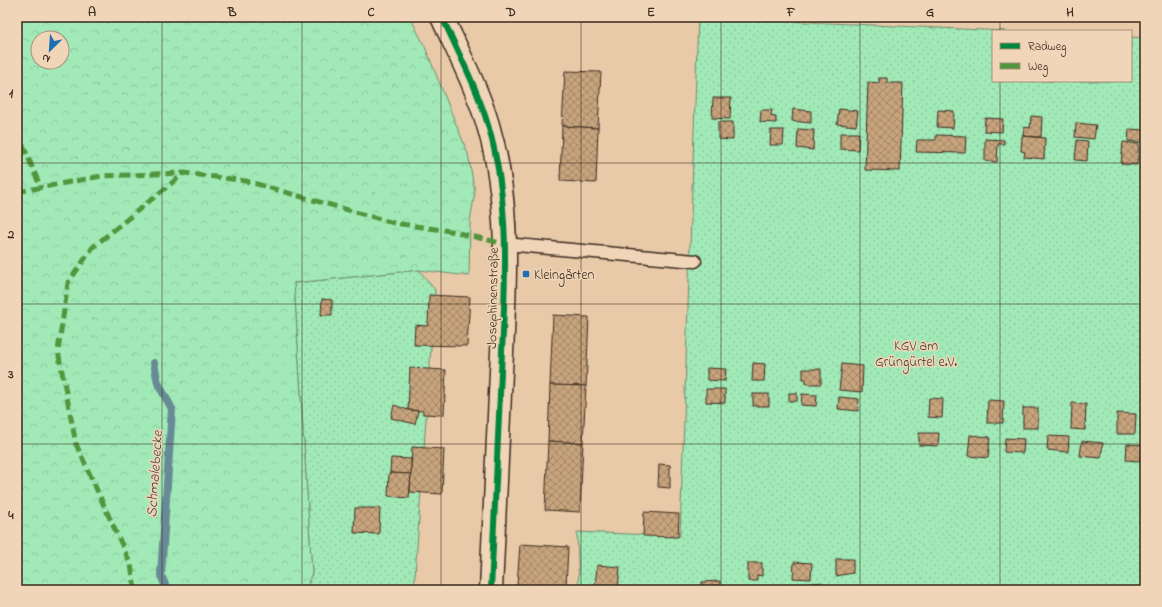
<svg xmlns="http://www.w3.org/2000/svg" width="1162" height="607" font-family="'Indie Flower',sans-serif">
<defs>
<pattern id="grass-dots" width="8" height="8" patternUnits="userSpaceOnUse"><rect width="8" height="8" fill="#a1eab8"/><path d="M2 2h.1M6 6h.1" fill="none" stroke="#8cc99e" stroke-width="1.8" stroke-linecap="round"/></pattern>
<pattern id="park-crowns" width="20" height="18" patternUnits="userSpaceOnUse"><rect width="20" height="18" fill="#a1eab8"/><path d="M2 6a3 3 0 1 1 6 0M12 15a3 3 0 1 1 6 0" fill="none" stroke="#8cc99e"/></pattern>
<pattern id="building-cross-hatch" width="8" height="8" patternUnits="userSpaceOnUse"><rect width="8" height="8" fill="#c7a47d"/><path d="M0 0l8 8M0 8l8-8" fill="none" stroke="#a38666"/></pattern>
</defs>
<rect width="100%" height="100%" fill="#e8caa9"/>
<filter id="ink" filterUnits="userSpaceOnUse"><feTurbulence type="fractalNoise" baseFrequency=".025" numOctaves="2"/><feDisplacementMap in="SourceGraphic" scale="8" xChannelSelector="R" yChannelSelector="G"/><feConvolveMatrix kernelMatrix="1 2 1 2 8 2 1 2 1" color-interpolation-filters="sRGB"/></filter>
<g filter="url(#ink)">
<g fill="url(#grass-dots)" stroke="#6e8a6b">
<polygon points="698,17 1005,31 993,31 993,81 1131,81 1131,37 1145,38 1145,590 823,590 822,582 774,586 772,590 579,590 577,532 680,536"/>
<polygon points="419,270 435,290 414,590 306,590 312,573 294,283"/>
</g>
<path fill="url(#park-crowns)" stroke="#6e8a6b" fill-rule="evenodd" d="M17 17H410L425 47 468 154 475 192 470 221 469 276 419 270 294 283 312 573 306 590H17ZM38 38H62V62H38Z"/>
<g fill="none" stroke-linecap="round" stroke-linejoin="round">
<polyline stroke="#678a96" stroke-width="8" points="154,363 158,383 172,409 161,575 167,590"/>
</g>
<g fill="url(#building-cross-hatch)" stroke="#3b2a1e">
<polygon points="565,71 601,72 598,128 562,126"/>
<polygon points="879,78 887,78 887,83 903,83 900,171 865,170 868,82 879,83"/>
<polygon points="713,98 731,98 730,119 712,118"/>
<polygon points="793,109 811,111 811,123 792,121"/>
<polygon points="839,109 858,111 856,126 837,124"/>
<polygon points="761,110 772,110 771,116 776,117 776,123 760,122"/>
<polygon points="938,110 954,111 953,128 937,127"/>
<polygon points="1031,116 1042,117 1041,137 1023,136 1024,127 1030,128"/>
<polygon points="985,118 1003,119 1002,132 984,131"/>
<polygon points="718,122 733,122 733,140 718,139"/>
<polygon points="1076,123 1096,125 1094,139 1075,137"/>
<polygon points="562,126 598,128 596,183 560,181"/>
<polygon points="798,129 814,130 813,150 797,148"/>
<polygon points="1129,129 1145,130 1145,143 1128,141"/>
<polygon points="771,130 784,130 783,145 770,145"/>
<polygon points="840,133 859,133 858,150 840,149"/>
<polygon points="936,135 966,136 965,153 916,152 917,140 936,140"/>
<polygon points="1022,136 1045,138 1044,159 1024,157 1025,152 1021,151"/>
<polygon points="985,139 1004,140 1004,144 998,144 997,162 985,161"/>
<polygon points="1077,140 1088,141 1087,161 1075,160"/>
<polygon points="1123,142 1139,144 1137,165 1121,164"/>
<polygon points="429,295 470,297 467,346 414,345 415,325 428,326"/>
<polygon points="322,299 332,300 332,315 321,315"/>
<polygon points="553,315 589,317 586,386 550,385"/>
<polygon points="753,363 765,364 764,381 752,381"/>
<polygon points="842,364 863,366 862,392 839,390"/>
<polygon points="410,368 446,370 444,415 423,414 423,411 408,410"/>
<polygon points="707,368 726,369 725,381 707,380"/>
<polygon points="803,369 821,369 821,384 806,384 806,379 803,379"/>
<polygon points="550,385 586,386 583,443 548,441"/>
<polygon points="706,389 725,389 725,403 706,402"/>
<rect x="789" y="393" width="8" height="8"/>
<rect x="753" y="394" width="16" height="12"/>
<polygon points="802,394 817,395 816,406 801,405"/>
<polygon points="839,397 859,399 858,411 838,409"/>
<polygon points="929,398 943,399 942,418 928,417"/>
<polygon points="988,400 1004,401 1003,423 987,423"/>
<polygon points="1072,403 1086,404 1085,430 1071,429"/>
<polygon points="394,405 408,410 418,411 415,424 391,418"/>
<rect x="1023" y="408" width="15" height="20"/>
<polygon points="1117,413 1136,414 1135,434 1117,434"/>
<polygon points="919,433 939,433 938,446 919,445"/>
<polygon points="970,435 990,437 988,458 968,456"/>
<polygon points="1048,436 1069,437 1068,452 1047,450"/>
<polygon points="1005,438 1024,439 1023,453 1004,452"/>
<polygon points="548,441 583,443 580,512 545,510"/>
<polygon points="1082,441 1103,443 1101,458 1080,456"/>
<polygon points="1127,444 1145,445 1145,457 1140,456 1140,461 1126,460"/>
<polygon points="412,447 444,449 442,494 410,492"/>
<polygon points="391,458 411,459 411,474 390,473"/>
<polygon points="659,464 670,465 670,488 658,487"/>
<polygon points="389,473 411,474 409,498 388,496"/>
<polygon points="355,508 380,508 379,534 354,533"/>
<polygon points="644,512 679,514 678,537 643,536"/>
<polygon points="520,544 568,547 566,588 517,585"/>
<polygon points="836,559 853,559 853,573 836,576"/>
<polygon points="794,562 812,563 811,579 793,578"/>
<polygon points="748,563 762,563 762,576 757,575 757,581 748,581"/>
<polygon points="597,565 620,567 618,590 595,588"/>
<polygon points="720,581 720,590 702,590 702,582"/>
<polygon points="821,583 821,590 801,590 800,585"/>
</g>
<g fill="none" stroke-linecap="round" stroke-linejoin="round">
<g stroke="#3b2a1e" stroke-width="15">
<polyline id="service" points="505,244 695,261"/>
</g>
<g stroke="#3b2a1e" stroke-width="25">
<path id="tertiary" d="M442 17C458 52 477 88 488 125 512 206 505 290 501 372 498 445 494 517 491 590"/>
</g>
<use href="#service" stroke="#f1d5b8" stroke-width="12"/>
<use href="#tertiary" stroke="#f1d5b8" stroke-width="22"/>
<g stroke="#51953d" stroke-width="5" stroke-dasharray="10 5" stroke-linecap="butt">
<polyline points="17,131 41,188"/>
<polyline points="17,192 102,176 184,173 246,181 394,223 450,231 505,244"/>
<polyline points="135,590 131,565 76,444 58,351 68,283 93,247 184,173"/>
</g>
<g stroke="#f1d5b8" stroke-width="8">
<path id="cycleway" d="M442 17C458 52 477 88 488 125 512 206 505 290 501 372 498 445 494 517 491 590"/>
</g>
<use href="#cycleway" stroke="#00873e" stroke-width="6"/>
</g>
</g>
<path fill="none" stroke="#3b2a1e" stroke-width="1" stroke-opacity="0.55" d="M162 17V590M302 17V590M441 17V590M581 17V590M721 17V590M860 17V590M1000 17V31M1000 81V590M17 163H1145M17 304H1145M17 444H1145"/>
<rect fill="#1f6fb2" stroke="#f1d5b8" stroke-width="1.5" x="522" y="270" width="8" height="8" rx="2"/>
<g text-anchor="middle" stroke-width="3" stroke-linejoin="round" paint-order="stroke">
<g font-size="14" fill="#3b2a1e" stroke="#f1d5b8" text-anchor="start">
<text x="534" y="279">Kleingärten</text>
</g>
<g font-size="14" fill="#3b2a1e" stroke="#f1d5b8">
<text transform="translate(492 298) rotate(-89)" y="5">Josephinenstraße</text>
</g>
<g font-size="14" fill="#4a4735" stroke="#f1d5b8">
<text x="916" y="350">KGV am<tspan x="916" dy="16">Grüngürtel e.V.</tspan></text>
</g>
<g font-size="15" font-style="italic" fill="#46423c" stroke="#f1d5b8">
<text transform="translate(154 474) rotate(-86)" y="5">Schmalebecke</text>
</g>
</g>
<rect width="1162" height="607" fill="none" stroke="#f1d5b8" stroke-width="44"/>
<rect x="992" y="30" width="140" height="52" fill="#f1d5b8" stroke="#a8917a"/>
<rect x="1000" y="43" width="20" height="6" fill="#00873e" stroke="#a8917a"/>
<text x="1028" y="50" font-size="12" fill="#3b2a1e">Radweg</text>
<rect x="1000" y="63" width="20" height="6" fill="#51953d" stroke="#a8917a"/>
<text x="1028" y="70" font-size="12" fill="#3b2a1e">Weg</text>
<g transform="translate(50 50) rotate(205)"><circle r="19" fill="#f1d5b8" stroke="#a8917a"/>
<path d="M0-3L7 15L0 10L-7 15Z" fill="#1f6fb2"/>
<text y="-6" font-size="11" font-weight="bold" text-anchor="middle" fill="#3b2a1e">N</text>
</g>
<rect x="22" y="22" width="1118" height="563" fill="none" stroke="#3b2a1e" stroke-width="1.5"/>
<g font-size="13" text-anchor="middle" font-weight="bold" fill="#3b2a1e">
<text x="92" y="16">A</text>
<text x="232" y="16">B</text>
<text x="371" y="16">C</text>
<text x="511" y="16">D</text>
<text x="651" y="16">E</text>
<text x="791" y="16">F</text>
<text x="930" y="16">G</text>
<text x="1070" y="16">H</text>
<text x="11" y="97">1</text>
<text x="11" y="238">2</text>
<text x="11" y="378">3</text>
<text x="11" y="519">4</text>
</g>
</svg>
